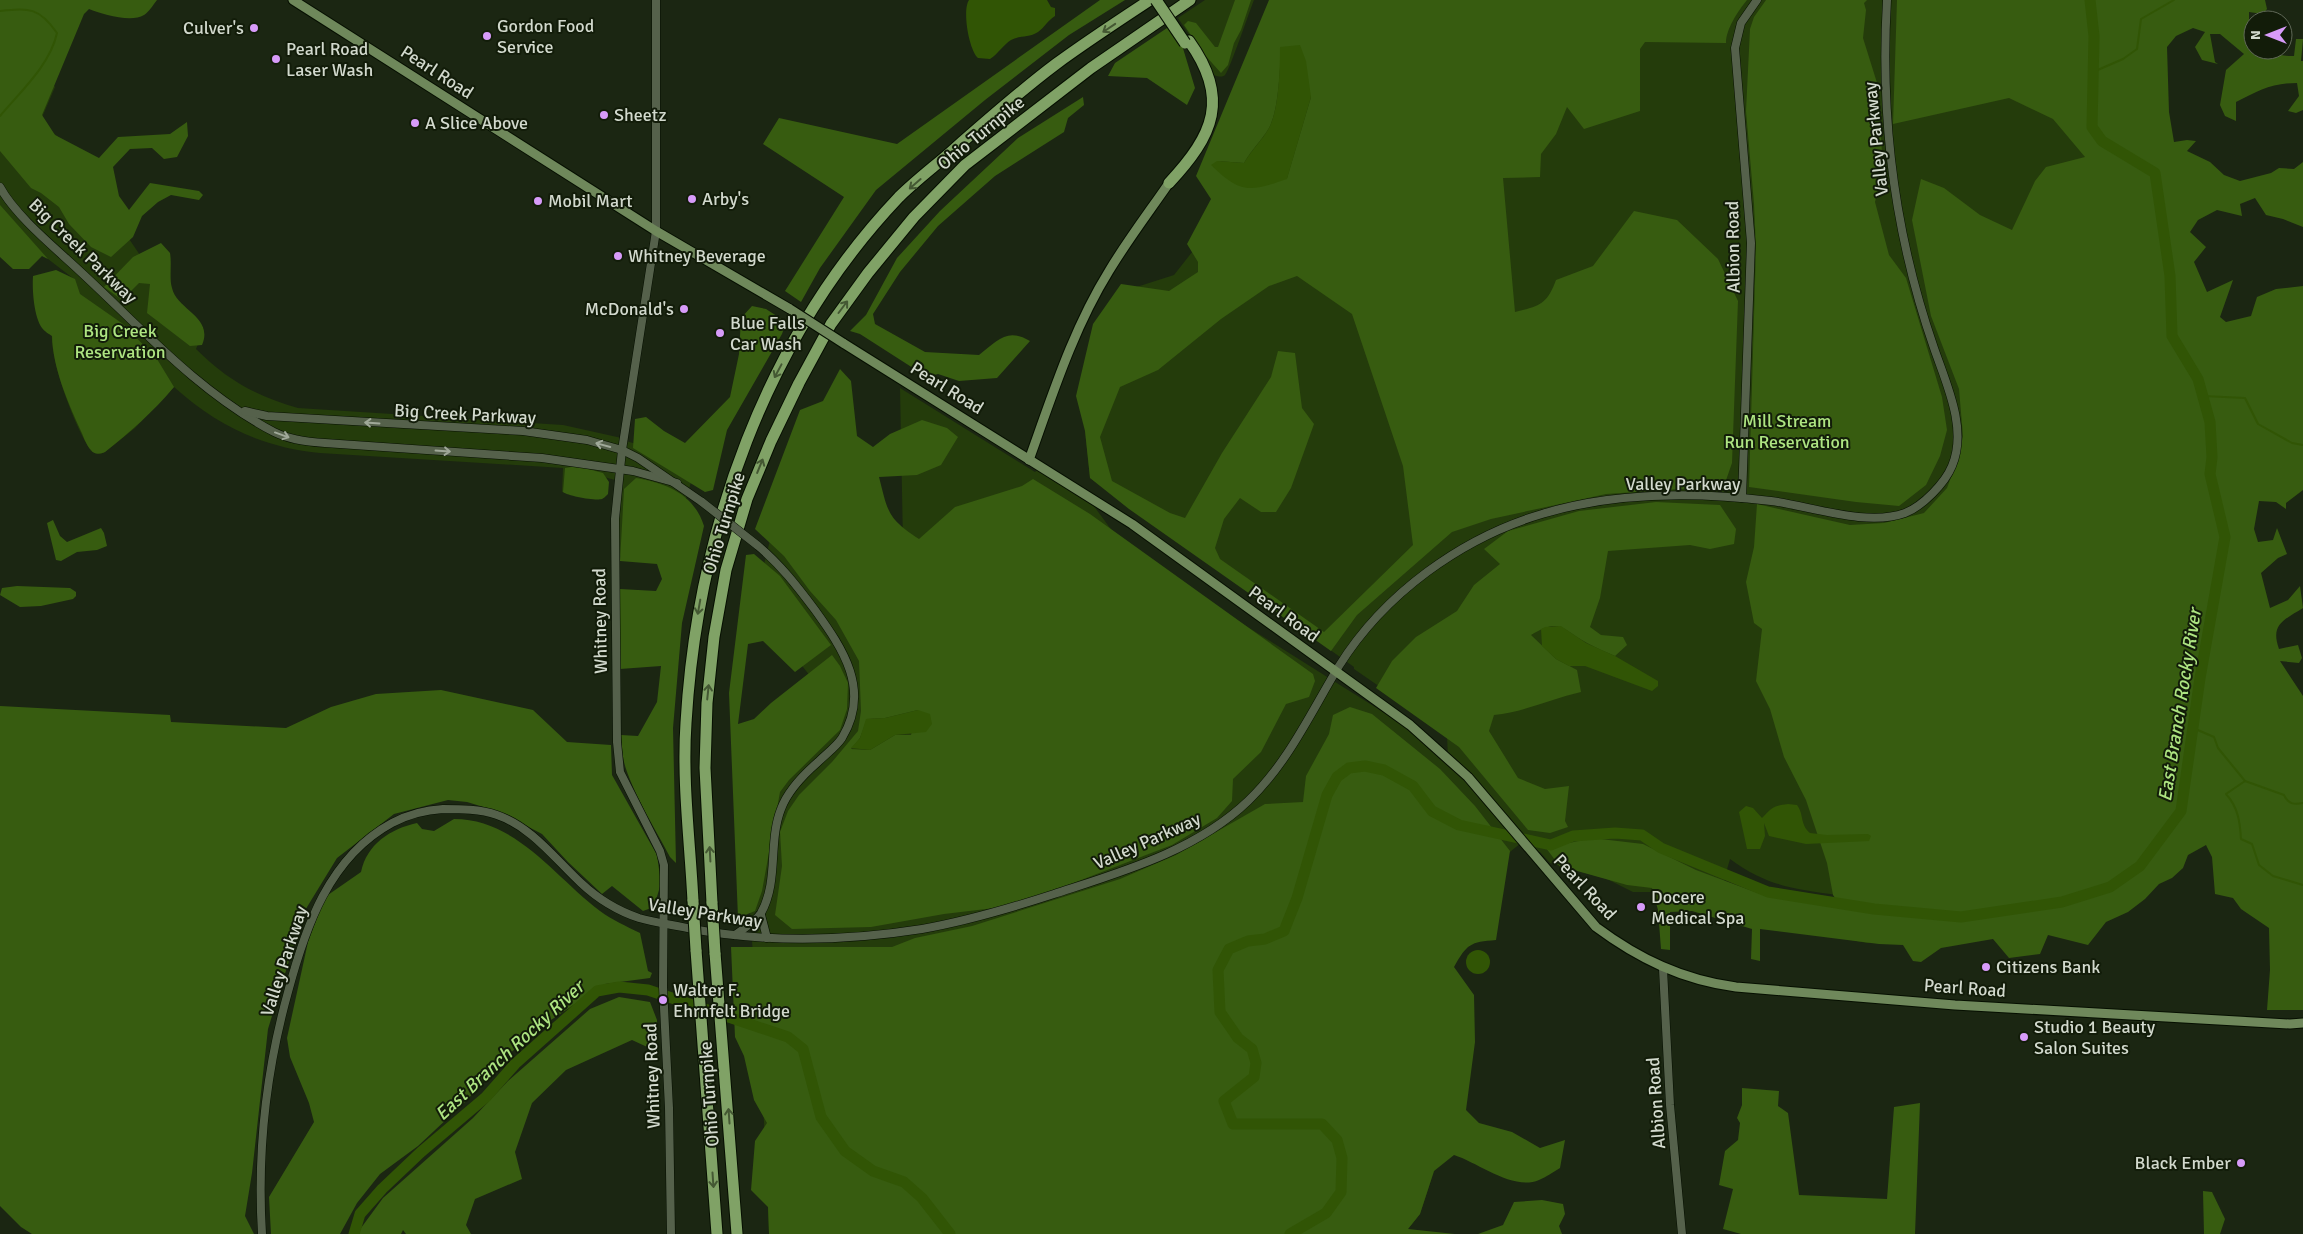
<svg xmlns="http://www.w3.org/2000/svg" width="2303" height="1234" font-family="Signika,sans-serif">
<rect width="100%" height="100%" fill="#1b2612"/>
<g fill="#243c0b" fill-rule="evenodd">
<path d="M1205 0H1254C1250 10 1229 72 1225 75 1222 78 1217 76 1213 75L1199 49 1178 18Z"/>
<path d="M1291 0H2167L2165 42 2159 67 2166 120 2167 169 2179 252 2210 311 2216 354 2226 377 2231 409 2249 465V534L2235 613 2222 649 2217 701 2205 767 2201 829 2163 879 2108 911 2073 920 2049 917 2034 928 1998 935H1971L1946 945 1904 940 1867 943 1830 936 1815 926 1805 931 1779 930 1690 907H1658L1657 892H1633L1607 879 1550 863 1540 852H1529L1521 843 1500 860 1476 903 1439 957 1459 989 1467 1011 1471 1054 1452 1135 1434 1171 1420 1214 1404 1234H769C764 1073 748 912 740 751L738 750 811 691 810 676 778 635 752 613 774 524 793 475 903 543 900 388 1035 472 1042 465 1082 490 1127 551 1410 729 1448 757 1447 736 1428 720 1354 669V667L1090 478 1085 430 1087 423 1088 373 1124 291 1174 275 1211 228V159L1220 145ZM1730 859C1767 886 1793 889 1837 895 1861 899 1888 905 1912 905 1962 906 2011 895 2061 892L2060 906 1972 921 1911 924 1763 901 1738 890 1724 880Z"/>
<path d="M0 1 55 87 40 122 63 141 146 264 204 330 196 349C226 379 257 397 298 408L563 425 626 439V441L661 451 696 466 681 515 659 559 615 555 619 481 600 476 606 494 562 492 563 468 320 453C261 447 218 426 174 387L135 428 105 452 100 454 91 451C75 428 49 359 52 331 53 313 64 294 74 279L48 259 0 235Z"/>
</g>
<g fill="#375c10" fill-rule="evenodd">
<path d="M0 0H157C153 5 149 12 144 15 131 23 102 14 89 9L84 14 42 115 55 135 99 158 118 137 170 134 187 122 188 136 177 157 164 159 152 148 130 149 113 167 119 196 129 210 150 183 199 191 203 195 199 200 171 195 158 202 142 216 133 237 111 257 91 247 69 224 59 207 41 193 31 188 0 151Z"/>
<polygon points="1100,0 1125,0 1069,35 985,100 876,190 820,268 801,302 785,291 844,197 763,144 779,118 897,144"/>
<polygon points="1235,0 1251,0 1241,30 1234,43 1228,65 1221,73 1204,54 1184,25 1188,21 1196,23 1215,47 1218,47"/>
<path d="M1269 0H1747C1738 11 1726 29 1726 43L1645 42 1640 49V111L1584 129 1567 107 1556 134 1541 154 1540 177 1503 178 1515 312C1539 306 1547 305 1556 280L1593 266 1634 211 1677 220 1718 259 1738 301 1732 463 1724 486 1606 494 1491 519 1452 532 1357 615 1331 651 1129 509 1090 478 1085 431 1076 396 1093 324 1121 284 1169 291 1198 272V262L1187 244 1211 199 1196 176ZM1281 47 1311 97 1287 178 1217 161 1244 163C1252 149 1262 140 1269 128 1279 110 1280 68 1281 47ZM1297 276 1352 314 1403 466 1413 545 1324 632 1220 559 1215 548 1224 519 1240 498 1261 512H1276L1291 488 1314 424 1302 408 1295 353 1278 351 1271 377 1222 453 1185 518 1170 513 1112 481 1100 437 1120 387 1158 370 1221 319 1269 286Z"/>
<polygon points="1766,0 1867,0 1864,3 1866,10 1863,38 1878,86 1882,153 1882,173 1875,202 1889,255 1906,278 1942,397 1947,430 1940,456 1926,485 1899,506 1856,502 1749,487 1756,248 1754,204 1746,111 1750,29 1754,17"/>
<path d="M1897 0H2265L2267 9 2263 14 2249 12V35H2253V50C2268 50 2280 57 2294 56L2296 39H2303L2301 61H2303V110L2296 113 2288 111 2299 96 2297 83C2272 83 2258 91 2236 102V121L2225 116 2220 105 2226 70 2244 54 2220 34H2210L2215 62 2218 64 2202 60 2195 47 2205 32 2193 28 2176 36 2167 47 2169 112 2174 142 2187 140 2196 141 2187 151 2210 162 2224 175 2240 181 2271 173 2279 168 2294 169 2303 162V227L2283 219 2266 215 2255 198 2240 204 2242 216 2217 210 2198 220 2190 232 2206 247 2194 262 2207 292 2233 280 2220 317 2226 322 2251 316 2257 297 2276 289 2303 286V490L2286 503V509L2276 502 2259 501 2254 529 2258 542 2273 540 2277 528 2287 554 2278 558 2261 573 2270 608 2288 600 2300 586 2303 608C2284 620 2270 624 2279 649L2298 645 2302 658 2299 663 2280 661 2303 696V1010H2267L2270 970 2269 928 2241 909 2233 898 2215 894 2212 857 2206 845 2188 855 2183 868 2172 878 2159 884 2145 899 2128 912 2106 922 2088 945 2048 935 2040 954 2009 958 1993 939 1941 948 1921 962 1913 961 1903 945 1879 944 1760 929V961L1751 959 1752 929 1692 911 1670 912V950L1661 949 1658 910 1652 888 1627 885 1570 869 1564 872 1546 848 1592 838 1643 844 1696 870 1766 896 1843 909 1833 895 1827 863 1806 800 1784 757 1770 709 1756 681 1762 629 1754 623 1746 582 1754 547 1757 504 1850 525 1884 523 1924 513 1947 488 1959 456 1963 436 1959 389 1931 316 1912 220 1921 179 1944 188 1980 215 2012 230 2035 181 2046 167 2085 157 2053 119 2009 98 1893 124Z"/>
<polygon points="1170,26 1182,45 1195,88 1187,105 1147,78 1108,76 1115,63"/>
<path d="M1083 97 1084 105 1068 118 1064 132 995 176 938 226 900 272 873 314 875 324 925 352 979 355C997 341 1007 327 1030 341L997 378 959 381 938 374 927 377 860 334 850 331 866 315 897 258 940 211 1018 138Z"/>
<polygon points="0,205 48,259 42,256 29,269 13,269 0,257"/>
<path d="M161 243 170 253C172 263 169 279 172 288 177 310 214 317 202 345L190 346 147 313 150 284 139 283 122 300 104 287 133 257Z"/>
<path d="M56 270 75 279 80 294 123 324 157 359 174 387C153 412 130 432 105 452 100 454 94 455 91 450 86 445 83 435 80 429 67 400 53 368 52 336 49 334 44 331 42 328 34 317 32 290 33 276Z"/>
<polygon points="752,306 766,309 786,322 782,334 727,430 713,490 705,492 633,448 635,419 646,417 664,431 685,443 730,397 739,354 741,318"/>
<path d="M840 369 851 381 857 436 873 447 890 434 922 420 947 428 958 437 941 465 917 475 879 477C888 512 887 518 919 539L955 507 1022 486 1033 479 1090 514 1313 674 1315 681 1309 697 1286 704 1261 752 1233 779 1232 801 1217 818 1172 845 1050 892 1003 907 944 914 871 927 792 929 775 915 782 866 780 832 788 811 799 795 832 762 858 731 861 711 859 661 836 620 810 591 784 556 755 529 800 410 823 401ZM918 710 911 735H895L870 750 851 749 860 738 867 719 885 718Z"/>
<path d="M577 466 603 473 609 482 608 494C607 495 603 499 602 499 595 501 568 496 563 492L565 468Z"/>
<path d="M636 478C666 483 694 494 704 526L682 623 673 728 676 863 670 857C656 830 631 790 624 762 622 754 622 744 621 735L638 736 657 702 661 666 620 669V589L656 591 662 579 657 564 620 561 624 489Z"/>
<path d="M1656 502 1720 505 1736 529 1734 544 1710 549 1690 545 1608 551 1600 598 1590 627 1601 635 1623 637 1627 645 1615 656C1606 652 1596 648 1587 643 1562 629 1560 617 1531 635L1556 659 1577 670 1581 692C1551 699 1524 712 1494 715L1489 731 1518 778 1545 789 1569 786 1565 821 1568 827 1550 833 1528 830 1459 747 1376 688 1392 661 1416 637 1457 611 1474 585 1500 564 1484 549 1508 531 1579 511Z"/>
<polygon points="53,520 60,536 67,542 101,528 104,533 107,546 97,550 77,552 61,561 56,560 47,523"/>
<polygon points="754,554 780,576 831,645 795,672 763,641 748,644 738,724 754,719 771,703 832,655 840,666 848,683 847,709 840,730 789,780 780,792 762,891 755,911 738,918 729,693 746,555"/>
<polygon points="17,586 70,588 76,592 76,596 73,599 41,606 20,607 0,595 2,588"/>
<polygon points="441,690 533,710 567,742 611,745 612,775 657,855 661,883 654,907 643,911 612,886 602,894 568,862 542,834 500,812 467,802 448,800 394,814 337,858 304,912 268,1029 252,1173 245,1216 254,1234 32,1234 21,1227 0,1206 0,706 170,715 171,722 286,728 331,707 376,694"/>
<path d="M1350 707 1372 714 1440 769 1475 806 1510 851 1496 940C1470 942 1467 944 1454 967L1474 995 1475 1042 1466 1110 1479 1123 1512 1132 1540 1148 1565 1140 1560 1168C1553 1172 1546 1177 1539 1180 1513 1191 1479 1163 1454 1155L1434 1171 1420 1214 1408 1229 1455 1234H769L768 1207 751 1190 755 1141 767 1123 754 1100 744 1056 735 1037 731 947H892L915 938 972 926 1120 879 1176 855 1265 804 1303 802 1306 776 1329 734 1333 715Z"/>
<path d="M454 819C516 819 554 876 600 911 612 920 626 926 640 933L648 971 652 973 650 978 605 984 536 1030 505 1058 466 1101 418 1146 380 1174 357 1203 340 1234H271L269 1197 314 1122 309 1103 290 1057 287 1038 308 942 325 897 361 872C367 844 390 829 417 823L422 829 434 831Z"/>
<polygon points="619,997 650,1002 657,1020 658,1052 632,1040 566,1070 532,1103 515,1152 522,1179 475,1199 466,1225 471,1234 406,1234 403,1230 401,1234 359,1234 361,1228 383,1198 473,1118 508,1081 590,1009"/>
<polygon points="1742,1088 1779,1091 1778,1106 1788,1113 1799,1195 1887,1199 1894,1107 1920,1103 1915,1234 1741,1234 1723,1229 1733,1189 1719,1185 1725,1151 1738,1140 1740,1123 1737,1118 1742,1105"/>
<polygon points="2203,1191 2212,1192 2225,1219 2220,1234 2204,1234"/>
<polygon points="1542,1200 1563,1204 1565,1214 1559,1226 1562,1234 1478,1234 1503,1225 1514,1202"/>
</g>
<g fill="#315505">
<path d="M969 0H1047L1051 7 1055 8V16C1048 20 1044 28 1038 32 1029 38 1020 35 1011 40 1003 45 998 54 990 59L978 58C969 50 962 10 969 0Z"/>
<path d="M1300 45 1306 61 1311 97 1287 179C1249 192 1241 194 1211 165L1217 161 1244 163C1252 149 1263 139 1269 128 1279 110 1280 68 1280 47Z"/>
<polygon points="1561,626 1586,643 1615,656 1658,681 1658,686 1652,691 1585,666 1569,666 1556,659 1542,646 1541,629 1545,627"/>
<polygon points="918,710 930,714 932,724 926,732 895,735 870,750 851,748 860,738 866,719 885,718"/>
<path d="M1788 804 1797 805C1804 814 1800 825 1810 833L1827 835 1868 834 1871 836 1869 841 1806 844 1769 836 1764 823 1765 836 1760 849H1747L1739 812 1746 806 1753 808 1762 818C1773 807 1772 806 1788 804Z"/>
<circle cx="1478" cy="962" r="12"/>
</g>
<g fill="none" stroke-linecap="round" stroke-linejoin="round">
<g stroke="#315505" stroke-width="2">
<path d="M0 11C29 8 39 7 57 33 50 65 21 91 0 116"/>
<polyline points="2093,72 2123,59 2137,49 2141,19 2174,0"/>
<polyline points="2203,396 2245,398 2258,424 2292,443 2303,445"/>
<path d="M2193 728 2214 737 2218 748 2245 781 2226 794C2238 807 2240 822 2241 839L2252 844 2259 865 2273 876 2303 885"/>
<path d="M2245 781 2284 795C2288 804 2294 805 2303 803"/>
</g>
<g stroke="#315505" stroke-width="11">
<polyline points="354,1234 360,1214 382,1189 421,1152 486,1097 515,1064 597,991 619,987 648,990 788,1037 803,1049 821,1117 845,1151 873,1171 904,1182 922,1198 950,1234"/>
<polyline points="1290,1234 1326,1213 1341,1192 1342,1158 1337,1140 1322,1124 1233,1124 1224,1101 1254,1077 1256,1063 1252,1049 1238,1038 1220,1012 1218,970 1229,949 1248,941 1265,939 1284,931 1297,898 1327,795 1337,777 1349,768 1365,766 1384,770 1413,786 1432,811 1459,825 1551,845 1573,836 1615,833 1642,835 1661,848 1768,892 1874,909 1961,917 2062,902 2110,887 2140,866 2181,811 2200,678 2225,537 2210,474 2212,457 2210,422 2198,379 2172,336 2170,276 2155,173 2102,141 2092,127 2094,36 2090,0"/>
</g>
<g stroke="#060f01" stroke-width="9">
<g id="tertiary">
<polyline points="656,0 656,231 622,450 615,519 617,742 620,772 660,851 664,865 663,987 669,1108 671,1234"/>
<path d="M0 187C16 217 59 251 84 275 143 330 201 394 274 432 290 440 307 442 325 443L542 458 633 471 677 483"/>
<polyline points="245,411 267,416 523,431 587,440 622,450 638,458 702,502"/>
<polyline points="1742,498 1751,243 1735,48 1741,23 1757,0"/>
<polyline points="761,915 767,938"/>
<path d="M735 935C743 929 756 921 761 913 779 881 768 842 781 809 788 790 803 775 818 762 826 754 836 747 842 738 871 690 843 649 815 610 797 586 780 564 757 545"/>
<polyline points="1663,969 1670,1105 1682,1234"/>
<path d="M262 1234C257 1152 266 1071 288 992 305 928 329 857 392 823 409 814 425 810 443 809 461 809 480 809 497 815 532 827 555 859 581 883 597 898 618 911 639 918 656 923 675 925 692 929 768 943 846 941 922 929 967 921 1011 908 1054 894 1121 872 1196 851 1248 801 1288 763 1311 712 1339 666 1384 594 1461 538 1542 514 1614 492 1696 492 1771 501 1810 506 1867 527 1905 513 1923 506 1945 483 1952 466 1968 429 1946 383 1934 348 1895 236 1880 118 1887 0"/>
</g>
</g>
<g stroke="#060f01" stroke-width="11">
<g id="primary">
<polyline points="293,0 656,231 790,309"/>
<path d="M843 343 1132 524 1410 725 1468 777 1596 927C1639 959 1683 980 1736 987L1955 1005 2290 1024 2303 1023"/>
<path d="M1029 460C1052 396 1073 329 1109 271 1127 241 1149 212 1169 183"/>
</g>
</g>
<g stroke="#060f01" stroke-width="13">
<g id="motorway">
<path d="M1169 183C1214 135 1230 98 1189 41"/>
<path d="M693 901C690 842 682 781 686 723 697 532 766 337 899 197 915 181 935 166 952 151 986 121 1020 91 1056 64 1086 42 1118 21 1150 0"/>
<polyline points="712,903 705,768 707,703 714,637 726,570 747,499 771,441 799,383 831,324 868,273 914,217 965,165 1091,68 1190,0"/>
<polyline points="696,950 717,1234"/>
<polyline points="715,953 737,1234"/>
</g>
</g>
<use href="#tertiary" stroke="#55614b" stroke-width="8"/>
<use href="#primary" stroke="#6f885b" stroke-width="9"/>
<use href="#motorway" stroke="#80a266" stroke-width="11"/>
<g stroke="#060f01" stroke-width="9" stroke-linecap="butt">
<polyline id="tertiary-bridge" points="702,502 757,545"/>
</g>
<g stroke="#060f01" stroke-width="11" stroke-linecap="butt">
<polyline id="primary-bridge" points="790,309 843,343"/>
</g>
<g stroke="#060f01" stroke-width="13" stroke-linecap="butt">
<g id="motorway-bridge">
<polyline points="1156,0 1185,43"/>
<polyline points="693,901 696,950"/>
<polyline points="712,903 715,953"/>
</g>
</g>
<use href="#tertiary-bridge" stroke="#55614b" stroke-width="8"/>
<use href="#primary-bridge" stroke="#6f885b" stroke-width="9"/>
<use href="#motorway-bridge" stroke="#80a266" stroke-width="11"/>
</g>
<defs><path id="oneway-shaft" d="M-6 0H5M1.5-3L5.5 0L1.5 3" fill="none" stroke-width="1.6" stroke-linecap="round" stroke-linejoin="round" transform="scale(1.25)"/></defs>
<g stroke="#445833">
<use href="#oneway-shaft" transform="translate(1109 28) rotate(146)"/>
<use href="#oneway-shaft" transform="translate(915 184) rotate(139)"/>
<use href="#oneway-shaft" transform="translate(843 307) rotate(-53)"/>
<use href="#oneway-shaft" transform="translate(778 371) rotate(118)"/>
<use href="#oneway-shaft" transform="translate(760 466) rotate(-68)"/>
<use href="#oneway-shaft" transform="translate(699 607) rotate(100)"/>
<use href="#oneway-shaft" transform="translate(708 692) rotate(-84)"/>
<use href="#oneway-shaft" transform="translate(710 854) rotate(-93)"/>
<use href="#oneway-shaft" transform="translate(729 1116) rotate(-94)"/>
<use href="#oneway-shaft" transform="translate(713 1180) rotate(86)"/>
</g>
<g stroke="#a0a999">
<use href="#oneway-shaft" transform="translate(372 423) rotate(-176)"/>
<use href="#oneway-shaft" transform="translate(282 435) rotate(20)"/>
<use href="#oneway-shaft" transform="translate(603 445) rotate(-165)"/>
<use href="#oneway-shaft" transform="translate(443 451) rotate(4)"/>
</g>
<g fill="#d79bf9" stroke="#121c09" stroke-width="2">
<circle cx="254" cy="28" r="5"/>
<circle cx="487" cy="36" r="5"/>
<circle cx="276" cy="59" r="5"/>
<circle cx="604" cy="115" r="5"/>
<circle cx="415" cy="123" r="5"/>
<circle cx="692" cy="199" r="5"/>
<circle cx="538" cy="201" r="5"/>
<circle cx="618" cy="256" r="5"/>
<circle cx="684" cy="309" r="5"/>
<circle cx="720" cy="333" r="5"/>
<circle cx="1641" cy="907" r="5"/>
<circle cx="1986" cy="967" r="5"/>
<circle cx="663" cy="1000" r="5"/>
<circle cx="2024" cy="1037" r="5"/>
<circle cx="2241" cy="1163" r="5"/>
</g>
<g text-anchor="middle" stroke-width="4" stroke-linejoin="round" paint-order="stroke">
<g font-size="18" fill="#d2d9cd" stroke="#121c09" text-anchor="start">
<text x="497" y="32">Gordon Food<tspan x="497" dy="21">Service</tspan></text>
<text x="244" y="34" text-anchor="end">Culver's</text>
<text x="286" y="55">Pearl Road<tspan x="286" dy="21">Laser Wash</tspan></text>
<text x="614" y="121">Sheetz</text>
<text x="425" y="129">A Slice Above</text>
<text x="702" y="205">Arby's</text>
<text x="548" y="207">Mobil Mart</text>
<text x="628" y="262">Whitney Beverage</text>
<text x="674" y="315" text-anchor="end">McDonald's</text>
<text x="730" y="329">Blue Falls<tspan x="730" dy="21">Car Wash</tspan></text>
<text x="1651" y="903">Docere<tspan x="1651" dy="21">Medical Spa</tspan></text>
<text x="1996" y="973">Citizens Bank</text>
<text x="673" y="996">Walter F.<tspan x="673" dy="21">Ehrnfelt Bridge</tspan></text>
<text x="2034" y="1033">Studio 1 Beauty<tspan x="2034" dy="21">Salon Suites</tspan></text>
<text x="2231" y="1169" text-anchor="end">Black Ember</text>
</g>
<g font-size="18" fill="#d2d9cd" stroke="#121c09">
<text transform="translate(437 72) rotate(33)" y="6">Pearl Road</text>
<text transform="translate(981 133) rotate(-39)" y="6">Ohio Turnpike</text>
<text transform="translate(1876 139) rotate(-96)" y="6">Valley Parkway</text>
<text transform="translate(1733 247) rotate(-91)" y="6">Albion Road</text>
<text transform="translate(83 251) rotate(44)" y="6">Big Creek Parkway</text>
<text transform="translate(947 388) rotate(32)" y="6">Pearl Road</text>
<text transform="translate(465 414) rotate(3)" y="6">Big Creek Parkway</text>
<text x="1683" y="490">Valley Parkway</text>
<text transform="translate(724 523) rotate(-73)" y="6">Ohio Turnpike</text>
<text transform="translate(1284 614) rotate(36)" y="6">Pearl Road</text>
<text transform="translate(600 621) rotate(-91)" y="6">Whitney Road</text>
<text transform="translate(1147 841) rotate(-24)" y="6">Valley Parkway</text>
<text transform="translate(1585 887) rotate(47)" y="6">Pearl Road</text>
<text transform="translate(705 913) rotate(9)" y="6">Valley Parkway</text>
<text transform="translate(284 961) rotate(-72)" y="6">Valley Parkway</text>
<text transform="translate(1965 988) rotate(4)" y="6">Pearl Road</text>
<text transform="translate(652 1076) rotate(-92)" y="6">Whitney Road</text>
<text transform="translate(709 1094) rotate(-94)" y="6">Ohio Turnpike</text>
<text transform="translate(1656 1103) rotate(-94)" y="6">Albion Road</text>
</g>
<g font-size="18" fill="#aee582" stroke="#121c09">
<text x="120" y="337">Big Creek<tspan x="120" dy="21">Reservation</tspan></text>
<text x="1787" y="427">Mill Stream<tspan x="1787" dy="21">Run Reservation</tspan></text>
</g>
<g font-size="19" font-style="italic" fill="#ade481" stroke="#121c09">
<text transform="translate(2179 705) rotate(-81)" y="7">East Branch Rocky River</text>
<text transform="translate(509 1050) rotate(-43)" y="7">East Branch Rocky River</text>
</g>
</g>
<g transform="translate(2268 35) rotate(270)"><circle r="24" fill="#121c09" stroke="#5f6857"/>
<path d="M0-4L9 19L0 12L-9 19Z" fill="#d79bf9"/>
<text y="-8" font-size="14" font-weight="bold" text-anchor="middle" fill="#d2d9cd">N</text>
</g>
</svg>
